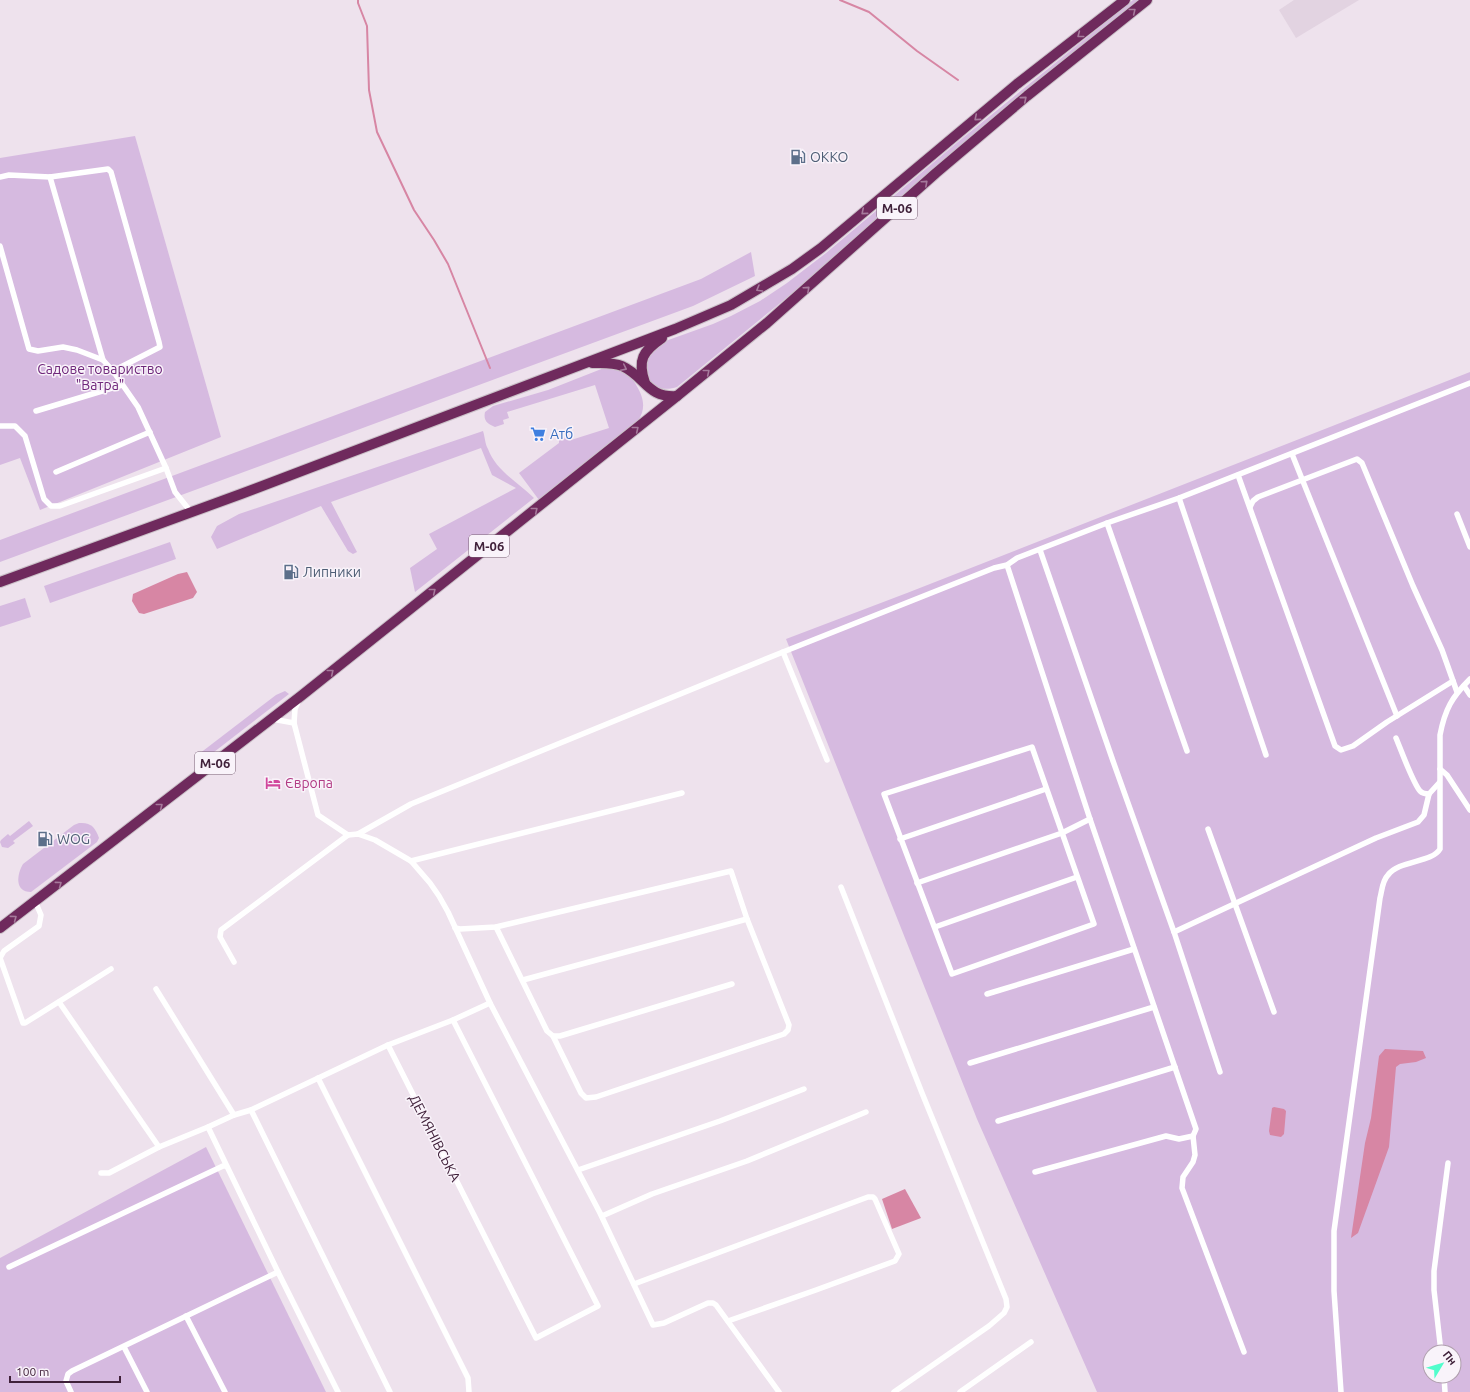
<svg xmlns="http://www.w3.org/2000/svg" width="1470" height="1392" font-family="Ubuntu,sans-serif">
<rect width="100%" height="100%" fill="#eee2ed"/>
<polygon fill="#e2d3e1" points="1294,0 1359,0 1296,38 1279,10"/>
<g fill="#d6bae0" fill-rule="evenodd">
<path d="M1133 0H1141L962 146 795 291 677 387C666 391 651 389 647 376 644 370 647 360 647 353L660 343 713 324 731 316 760 301 787 283 826 253 959 141Z"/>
<polygon points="135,136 221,437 40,510 20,458 0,465 0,158"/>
<polygon points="751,252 755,276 693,306 0,562 0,540 701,279"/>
<path d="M609 366C616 369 624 370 629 375 632 377 633 380 635 383 643 396 647 407 638 421L539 500 519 473 559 443V440L570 437 571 440 609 428 595 385 507 412 509 418 503 420 504 424 495 427C488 424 483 421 485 412L493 406 548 390Z"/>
<path d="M1470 372V1392H1097L977 1119 786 639 907 593ZM1430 1352H1454V1376H1430Z"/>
<path d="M483 431C485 437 485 444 488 449 496 471 518 482 534 498L415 592 410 568 437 549 429 534 516 488 492 475 481 448 331 502 357 552 353 554 348 551 321 506 217 549 211 537 217 526 239 514Z"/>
<polygon points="170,542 176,559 50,603 44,586"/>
<polygon points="25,598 31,617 0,627 0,606"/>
<polygon points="285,691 289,694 205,759 201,761 195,760 195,757 276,695"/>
<polygon points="29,821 33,826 13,841 15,843 8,848 2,847 0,842 1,840 8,834 10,836"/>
<path d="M79 823C91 822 95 827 99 838L97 842 31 892C14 892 17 874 23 864L74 825Z"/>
<polygon points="206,1147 326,1392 0,1392 0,1258"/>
</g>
<g fill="#d786a4">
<polygon points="187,572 197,592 193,598 144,614 139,613 132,601 133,594 178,574"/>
<polygon points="1385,1049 1423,1051 1426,1058 1416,1062 1400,1064 1396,1067 1389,1147 1358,1233 1351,1238 1365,1143 1371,1118 1379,1056"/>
<polygon points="1274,1107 1284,1109 1286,1111 1284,1134 1281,1137 1270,1135 1269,1131 1272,1108"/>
<polygon points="905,1189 921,1218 892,1229 882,1199"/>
</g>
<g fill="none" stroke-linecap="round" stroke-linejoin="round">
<g stroke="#d786a4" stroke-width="2">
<polyline points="358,0 358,3 367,26 369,90 377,132 414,210 434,240 448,264 490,368"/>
<polyline points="840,0 869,12 917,51 958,80"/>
</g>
<g stroke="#cac1c8" stroke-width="12">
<g id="highway">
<path d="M592 363C602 363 613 362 622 366 646 377 647 398 677 396"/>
<path d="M645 383C637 360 643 351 662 338"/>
<polyline points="0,582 241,494 675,329 731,305 792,269 821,248 1017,84 1125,0"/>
<polyline points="0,928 301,696 677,396 767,323 936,173 1027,96 1147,0"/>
</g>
</g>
<g stroke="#fff" stroke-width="5.5">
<polyline points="0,177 9,175 50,177 108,169 111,172 159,342 160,347 113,371"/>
<polyline points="50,177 103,360"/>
<polyline points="0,246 29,349 38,351 63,347 77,350 103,360 113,371 138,407 166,468 175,492 191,512"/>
<polyline points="36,411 122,385"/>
<polyline points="0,426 15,426 25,436 44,499 51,506 60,506 166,468"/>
<polyline points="1292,454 1397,716"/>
<polyline points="56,472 150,432"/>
<polyline points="1238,475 1335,746 1341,750 1353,746 1387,722 1453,681"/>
<polyline points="1179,498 1266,755"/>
<polyline points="1250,507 1253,501 1258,497 1357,459 1362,463 1413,586 1442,650 1457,692"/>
<polyline points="1457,514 1470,547"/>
<polyline points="1107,523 1187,751"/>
<polyline points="1040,550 1113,761 1174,932 1220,1072"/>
<polyline points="1007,565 1090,819 1196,1129 1193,1136 1195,1155 1193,1162 1183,1177 1182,1188 1244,1352"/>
<polyline points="783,652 827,760"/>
<polyline points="1464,686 1470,695"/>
<polyline points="299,700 295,709 294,723 318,815 348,835 358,834 375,840 411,861 430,883 439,896 448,912 490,1003 600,1213 653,1325 664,1323 708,1303 713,1303 716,1305 779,1392"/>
<polyline points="272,719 294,723"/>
<path d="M1396 738C1401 750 1413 783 1420 791 1423 794 1426 794 1429 794"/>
<polygon points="1032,747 1094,924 952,974 884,794"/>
<polyline points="1440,769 1447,775 1470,810"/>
<polyline points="1208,829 1274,1012"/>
<polyline points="358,834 411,804 783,652 994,568 1007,565 1017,558 1107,523 1179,498 1470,383"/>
<polyline points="900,839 1046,789"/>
<polyline points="411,861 682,793"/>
<polyline points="917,883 1062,833 1090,819"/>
<polyline points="841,887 922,1093 1006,1299 1007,1307 1004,1313 989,1326 894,1392"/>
<polyline points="35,901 41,915 39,926 4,951 0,958 23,1023 25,1023 111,969"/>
<polyline points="496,927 547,1031 553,1036 560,1036 732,984"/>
<polyline points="935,927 1077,877"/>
<polyline points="455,928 460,929 496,927 731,871 747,919 789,1025 788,1030 784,1034 596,1097 586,1098 581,1093 553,1036"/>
<polyline points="1174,932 1376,838 1418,822 1424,815 1429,794 1439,783"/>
<polyline points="234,962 220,937 221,930 348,835"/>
<polyline points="523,980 747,919"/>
<polyline points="156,989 234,1115"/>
<polyline points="987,994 1134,949"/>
<polyline points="59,1002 159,1147"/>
<polyline points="388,1045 536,1338 598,1306 453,1020"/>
<polyline points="970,1063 1154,1007"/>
<polyline points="318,1078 468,1378 469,1392"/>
<polyline points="251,1110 390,1392"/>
<polyline points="998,1121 1175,1067"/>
<polyline points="208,1127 278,1272 338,1392"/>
<polyline points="578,1170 720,1121 804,1089"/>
<polyline points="1035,1172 1166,1136 1179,1139 1193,1136"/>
<polyline points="101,1173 109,1173 159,1147 208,1127 234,1115 251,1110 388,1045 453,1020 490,1003"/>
<polyline points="602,1216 652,1194 747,1161 866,1112"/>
<polyline points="9,1267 223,1166 226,1166"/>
<polyline points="634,1284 868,1197 873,1197 875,1199 899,1254 895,1261 816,1290 728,1321"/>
<polyline points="186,1316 225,1392"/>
<polyline points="124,1347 147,1392"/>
<polyline points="1441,1352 1434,1290 1434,1271 1448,1163"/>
<polyline points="1444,1376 1445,1392"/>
<polyline points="71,1392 66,1381 68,1374 72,1371 278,1272"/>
<polyline points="960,1392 1031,1342"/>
<path d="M1341 1392 1334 1291V1231L1380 898C1382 891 1382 881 1388 875 1399 860 1432 863 1440 849V735C1445 709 1452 697 1470 679"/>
</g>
<use href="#highway" stroke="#6f2a5d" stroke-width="10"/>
</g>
<defs><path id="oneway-chevron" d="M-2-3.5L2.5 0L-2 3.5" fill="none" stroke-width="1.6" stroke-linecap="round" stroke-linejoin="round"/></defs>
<g stroke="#a67a9c">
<use href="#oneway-chevron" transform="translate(1133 11) rotate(-39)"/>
<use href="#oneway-chevron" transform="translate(1080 35) rotate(142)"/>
<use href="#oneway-chevron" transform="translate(1024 99) rotate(-40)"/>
<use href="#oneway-chevron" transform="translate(977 118) rotate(140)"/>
<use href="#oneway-chevron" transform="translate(925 183) rotate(-42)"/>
<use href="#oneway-chevron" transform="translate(864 212) rotate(140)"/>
<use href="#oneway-chevron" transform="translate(759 289) rotate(150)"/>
<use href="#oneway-chevron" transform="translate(807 289) rotate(-42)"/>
<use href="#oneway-chevron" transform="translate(624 368) rotate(26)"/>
<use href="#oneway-chevron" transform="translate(707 372) rotate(-39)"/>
<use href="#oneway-chevron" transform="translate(636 429) rotate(-39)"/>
<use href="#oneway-chevron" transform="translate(535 510) rotate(-39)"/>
<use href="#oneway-chevron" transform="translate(433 591) rotate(-39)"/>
<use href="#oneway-chevron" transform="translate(331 672) rotate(-39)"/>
<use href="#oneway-chevron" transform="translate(160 806) rotate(-38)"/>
<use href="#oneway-chevron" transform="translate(59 884) rotate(-37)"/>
<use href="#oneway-chevron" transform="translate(14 918) rotate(-37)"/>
</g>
<defs>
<g id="fuel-bare" transform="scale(1.2)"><path d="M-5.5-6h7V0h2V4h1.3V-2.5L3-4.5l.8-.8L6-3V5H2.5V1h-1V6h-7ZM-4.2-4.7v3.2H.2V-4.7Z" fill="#5c6f8a" stroke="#f9f3fa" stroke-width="2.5" paint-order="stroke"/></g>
<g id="supermarket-bare" transform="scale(1.2)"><path d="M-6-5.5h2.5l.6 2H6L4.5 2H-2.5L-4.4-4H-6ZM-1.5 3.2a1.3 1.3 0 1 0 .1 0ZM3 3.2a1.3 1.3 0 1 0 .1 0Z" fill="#3f7fe0" stroke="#f9f3fa" stroke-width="2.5" paint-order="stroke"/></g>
<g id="hotel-bare" transform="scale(1.2)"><path d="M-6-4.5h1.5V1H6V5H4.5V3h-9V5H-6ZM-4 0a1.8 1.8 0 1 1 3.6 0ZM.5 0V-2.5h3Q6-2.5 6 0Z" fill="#d1479c" stroke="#f9f3fa" stroke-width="2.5" paint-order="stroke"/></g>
</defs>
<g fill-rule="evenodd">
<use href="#fuel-bare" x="798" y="157"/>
<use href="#supermarket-bare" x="538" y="434"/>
<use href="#fuel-bare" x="291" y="572"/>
<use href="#hotel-bare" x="273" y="783"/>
<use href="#fuel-bare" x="45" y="839"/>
</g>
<g text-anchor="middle" stroke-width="3" stroke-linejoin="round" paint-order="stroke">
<g fill="#f9f3fa" stroke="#786074" stroke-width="1">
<rect x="877" y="197" width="40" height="22" rx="3"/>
<rect x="469" y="535" width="40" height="22" rx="3"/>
<rect x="195" y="752" width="40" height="22" rx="3"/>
</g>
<g font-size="13" font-weight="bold" fill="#40213a">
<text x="897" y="213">М-06</text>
<text x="489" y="551">М-06</text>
<text x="215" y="768">М-06</text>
</g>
<g font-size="14" fill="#4e5e75" stroke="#f9f3fa" text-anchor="start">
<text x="810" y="162">ОККО</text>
<text x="303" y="577">Липники</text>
<text x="57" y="844">WOG</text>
</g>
<g font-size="14" fill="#6f277b" stroke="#f9f3fa">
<text x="100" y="374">Садове товариство<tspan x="100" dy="16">"Ватра"</tspan></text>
</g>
<g font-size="14" fill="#366cbe" stroke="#f9f3fa" text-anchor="start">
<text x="550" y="439">Атб</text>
</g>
<g font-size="14" fill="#b23c85" stroke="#f9f3fa" text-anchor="start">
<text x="285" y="788">Європа</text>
</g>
<g font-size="14" fill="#40213a" stroke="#f9f3fa">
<text transform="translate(435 1138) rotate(63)" y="5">ДЕМЯНІВСЬКА</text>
</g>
</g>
<g transform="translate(1442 1364) rotate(52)"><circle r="19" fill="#f9f3fa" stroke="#af9fad"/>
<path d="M0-3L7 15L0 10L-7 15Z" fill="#51fdcc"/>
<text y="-6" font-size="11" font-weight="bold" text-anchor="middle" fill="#40213a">Пн</text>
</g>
<path d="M10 1376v6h110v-6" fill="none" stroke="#40213a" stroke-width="2"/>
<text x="16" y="1376" font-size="12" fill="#40213a" stroke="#f9f3fa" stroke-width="3" paint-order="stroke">100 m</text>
</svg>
